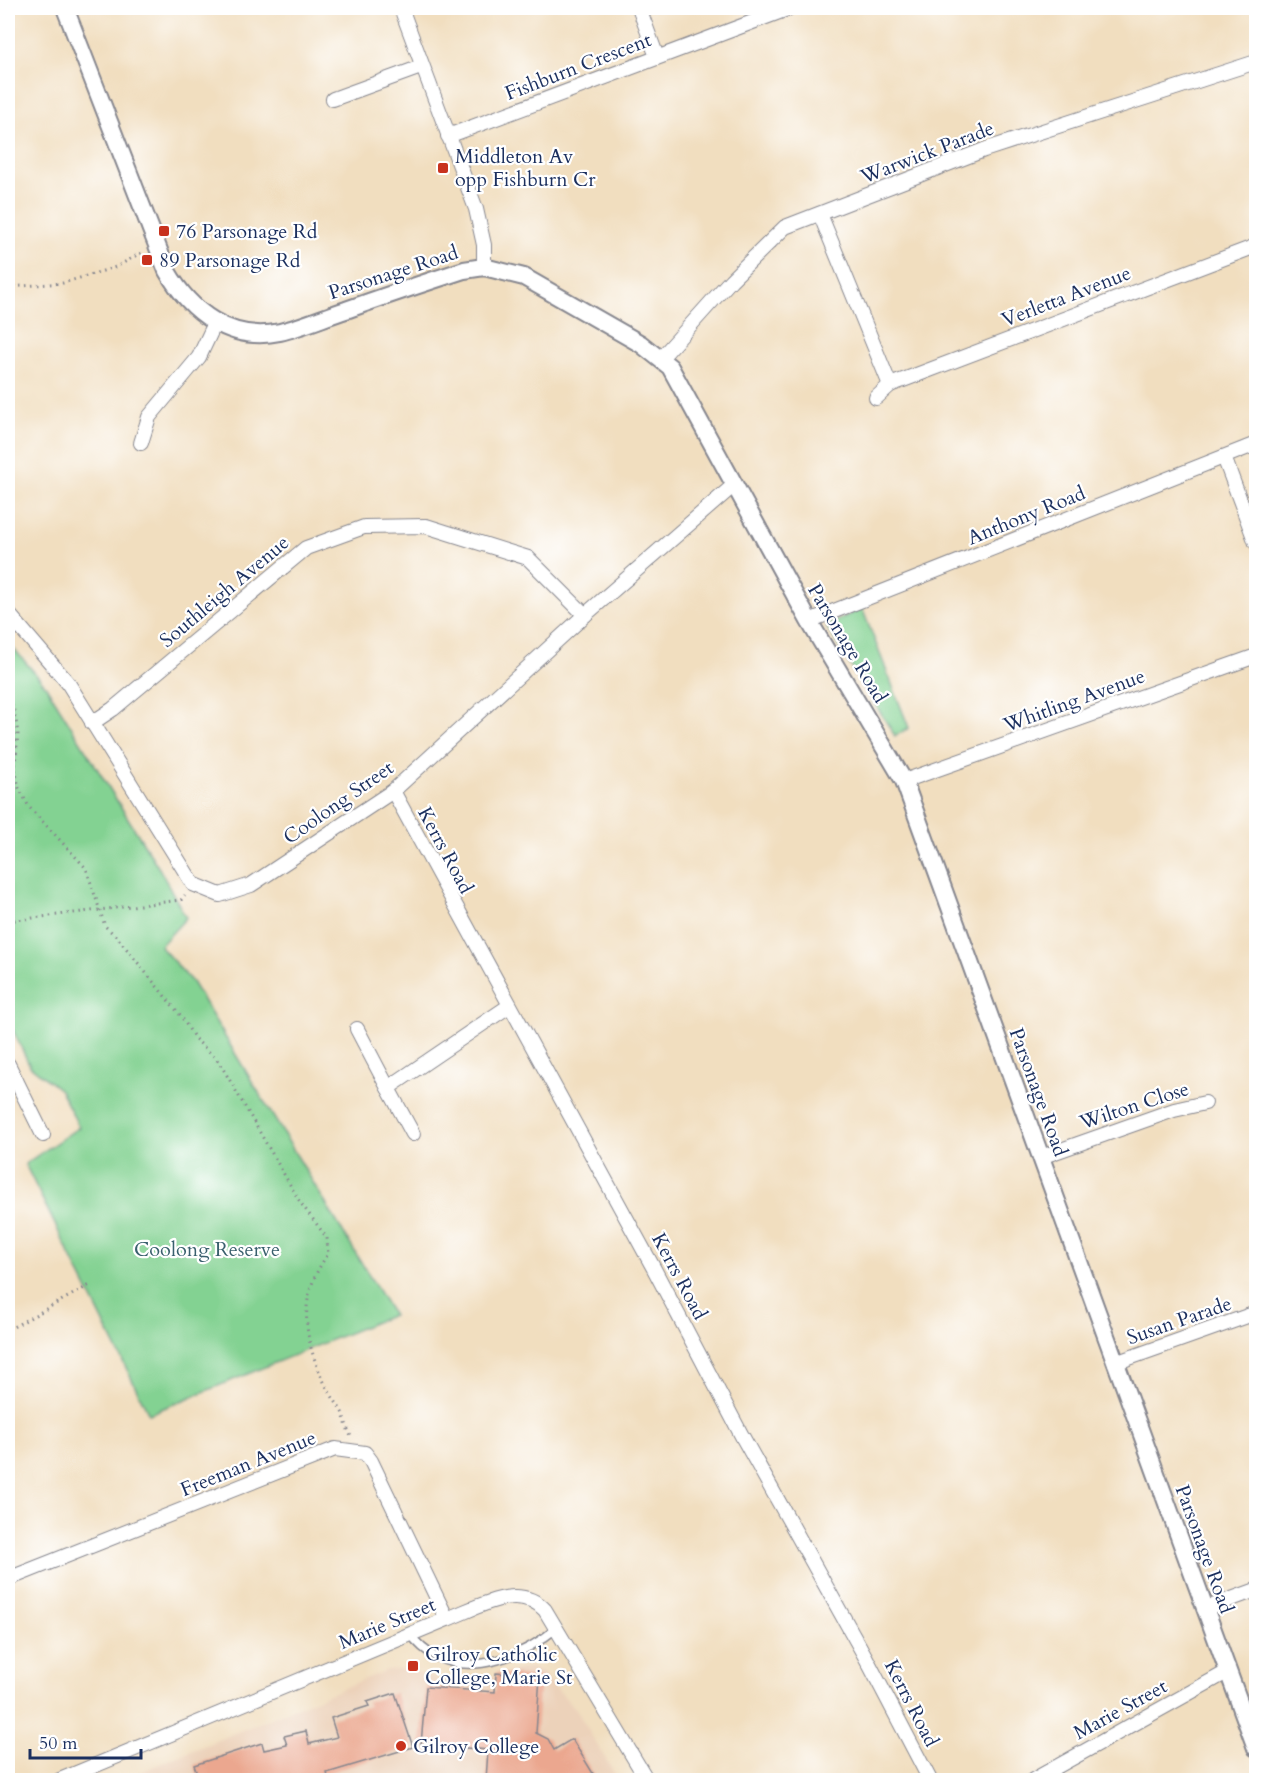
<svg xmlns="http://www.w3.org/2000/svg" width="1264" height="1788" font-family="Cardo,serif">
<rect width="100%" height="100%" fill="#fff"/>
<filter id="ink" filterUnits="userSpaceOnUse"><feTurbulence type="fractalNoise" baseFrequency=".0167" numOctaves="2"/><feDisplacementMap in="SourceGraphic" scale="12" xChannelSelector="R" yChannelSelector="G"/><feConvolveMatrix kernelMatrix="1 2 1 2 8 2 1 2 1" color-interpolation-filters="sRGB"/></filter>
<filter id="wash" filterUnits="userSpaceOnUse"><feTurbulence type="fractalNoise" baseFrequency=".008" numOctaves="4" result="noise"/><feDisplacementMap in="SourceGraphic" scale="24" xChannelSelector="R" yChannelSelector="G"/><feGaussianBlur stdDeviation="1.35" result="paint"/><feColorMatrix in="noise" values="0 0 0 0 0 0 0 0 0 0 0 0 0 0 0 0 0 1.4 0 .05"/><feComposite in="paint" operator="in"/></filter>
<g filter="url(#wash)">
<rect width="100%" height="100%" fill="#f1debf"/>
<polygon fill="#ecd2ba" points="529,1667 544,1674 577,1711 618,1780 121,1780 387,1670 407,1669 458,1686"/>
<g fill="#83d292" stroke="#4f8078" stroke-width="1.5">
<polygon points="862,608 909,728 895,736 826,626"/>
<polygon points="8,642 46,686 160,870 186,918 160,946 192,982 393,1315 149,1414 25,1164 79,1127 60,1090 30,1066 8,1020"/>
</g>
<g id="blocks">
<g fill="#eba78f">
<polygon points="496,1673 540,1677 536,1733 548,1739 554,1750 572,1739 597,1780 486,1780 488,1750 421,1744 426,1687 495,1692"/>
<polygon points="395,1693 413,1747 327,1773 329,1780 199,1780 194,1765 262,1743 264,1750 287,1745 284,1736 306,1731 309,1744 337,1737 331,1718 369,1706 367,1702"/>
</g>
</g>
</g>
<g filter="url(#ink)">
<use href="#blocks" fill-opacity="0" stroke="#86868e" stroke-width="1.5"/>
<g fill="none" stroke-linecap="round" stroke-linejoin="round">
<g stroke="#86868e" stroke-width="10">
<path id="service" d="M410 1634C449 1686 515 1662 557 1628"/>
</g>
<g stroke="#86868e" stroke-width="16">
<g id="minor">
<polyline points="401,8 476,209 484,245 484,267"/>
<polyline points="639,8 657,57"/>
<polyline points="333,99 421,67"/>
<polyline points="448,136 790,8"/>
<polyline points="820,214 890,385 1256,246"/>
<polyline points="661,358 731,280 785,227 984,150 1256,62"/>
<polyline points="876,398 890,385"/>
<polyline points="141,443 149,417 199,357 215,323"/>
<polyline points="1224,457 1256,543"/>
<polyline points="8,613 68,683 193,884 220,895 251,885 393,791 585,615 734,485"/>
<polyline points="809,621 1256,444"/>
<polyline points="92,723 113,709 306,548 364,527 426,526 528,558 585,615"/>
<polyline points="904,781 1256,656"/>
<polyline points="393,791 653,1267 742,1436 866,1658 930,1780"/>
<polyline points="357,1029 388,1088 509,1006"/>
<polyline points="8,1064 43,1135"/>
<polyline points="388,1088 413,1134"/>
<polyline points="1041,1157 1174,1110 1205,1103"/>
<polyline points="1115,1363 1256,1313"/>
<polyline points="8,1579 335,1449 365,1453 371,1461 447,1619"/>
<polyline points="1204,1609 1256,1590"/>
<path d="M60 1780 447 1619C477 1608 518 1581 545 1610L647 1780"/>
<polyline points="1033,1780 1227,1672"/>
</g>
</g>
<g stroke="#86868e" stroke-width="20">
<path id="tertiary" d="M65 8 167 271C190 311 230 343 280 332 302 327 324 317 346 310 385 296 424 283 464 270L484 267 524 277 641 344 670 367 809 621 904 781 1256 1748"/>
</g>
<g stroke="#86868e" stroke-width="3" stroke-dasharray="1.5 4.5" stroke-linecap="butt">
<polyline points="81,11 91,8"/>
<polyline points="8,287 63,283 116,267 143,252"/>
<path d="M8 693 15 714 18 734 15 768 19 788 29 807 86 868 105 926 117 937 181 1016 195 1039 216 1058 225 1072 300 1202 327 1238 328 1254C297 1297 303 1339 325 1384 330 1394 337 1403 342 1412 346 1421 347 1430 352 1438"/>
<polyline points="8,921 181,900 185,895"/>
<polyline points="8,1326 13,1327 90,1285"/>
</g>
<use href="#service" stroke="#fff" stroke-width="7"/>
<use href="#minor" stroke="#fff" stroke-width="14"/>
<use href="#tertiary" stroke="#fff" stroke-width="16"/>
</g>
</g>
<g fill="#c8321e" stroke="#fff" stroke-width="2">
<rect x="437" y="162" width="12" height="12" rx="3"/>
<rect x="158" y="225" width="12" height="12" rx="3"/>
<rect x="141" y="254" width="12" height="12" rx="3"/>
<rect x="407" y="1660" width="12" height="12" rx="3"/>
<circle cx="401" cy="1746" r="6"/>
</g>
<g text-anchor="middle" stroke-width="4.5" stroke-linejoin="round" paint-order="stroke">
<g font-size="20" fill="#1b2f5e" stroke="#fff">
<text transform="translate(578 66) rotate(-21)" y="7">Fishburn Crescent</text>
<text transform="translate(927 152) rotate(-21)" y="7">Warwick Parade</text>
<text transform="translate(393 272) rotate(-18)" y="7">Parsonage Road</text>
<text transform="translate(1066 296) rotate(-21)" y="7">Verletta Avenue</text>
<text transform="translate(1026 515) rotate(-22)" y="7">Anthony Road</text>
<text transform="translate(224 591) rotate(-40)" y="7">Southleigh Avenue</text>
<text transform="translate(848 643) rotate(59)" y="7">Parsonage Road</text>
<text transform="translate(1074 700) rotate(-20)" y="7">Whitling Avenue</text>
<text transform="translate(338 802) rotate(-35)" y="7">Coolong Street</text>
<text transform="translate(446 850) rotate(62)" y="7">Kerrs Road</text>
<text transform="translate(1039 1092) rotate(70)" y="7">Parsonage Road</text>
<text transform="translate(1134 1105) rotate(-18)" y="7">Wilton Close</text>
<text transform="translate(680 1276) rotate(62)" y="7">Kerrs Road</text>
<text transform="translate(1179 1320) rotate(-19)" y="7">Susan Parade</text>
<text transform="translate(248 1463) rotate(-22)" y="7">Freeman Avenue</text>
<text transform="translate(1205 1549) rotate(70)" y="7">Parsonage Road</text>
<text transform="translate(387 1623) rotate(-23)" y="7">Marie Street</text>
<text transform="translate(912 1703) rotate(63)" y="7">Kerrs Road</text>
<text transform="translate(1120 1709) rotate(-29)" y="7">Marie Street</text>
</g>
<g font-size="20" fill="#1b2f5e" stroke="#fff" text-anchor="start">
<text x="455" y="163">Middleton Av<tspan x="455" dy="23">opp Fishburn Cr</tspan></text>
<text x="176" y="238">76 Parsonage Rd</text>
<text x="159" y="267">89 Parsonage Rd</text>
<text x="425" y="1661">Gilroy Catholic<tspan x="425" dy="23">College, Marie St</tspan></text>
<text x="413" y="1753">Gilroy College</text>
</g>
<g font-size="20" fill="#3a606e" stroke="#fff">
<text x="207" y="1256">Coolong Reserve</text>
</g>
</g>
<rect width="1264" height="1788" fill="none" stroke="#fff" stroke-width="30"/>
<path d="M30 1749v9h111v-9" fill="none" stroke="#1b2f5e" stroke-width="3"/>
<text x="39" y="1749" font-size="18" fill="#1b2f5e" stroke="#ffffff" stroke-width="4.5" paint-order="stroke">50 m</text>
</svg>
